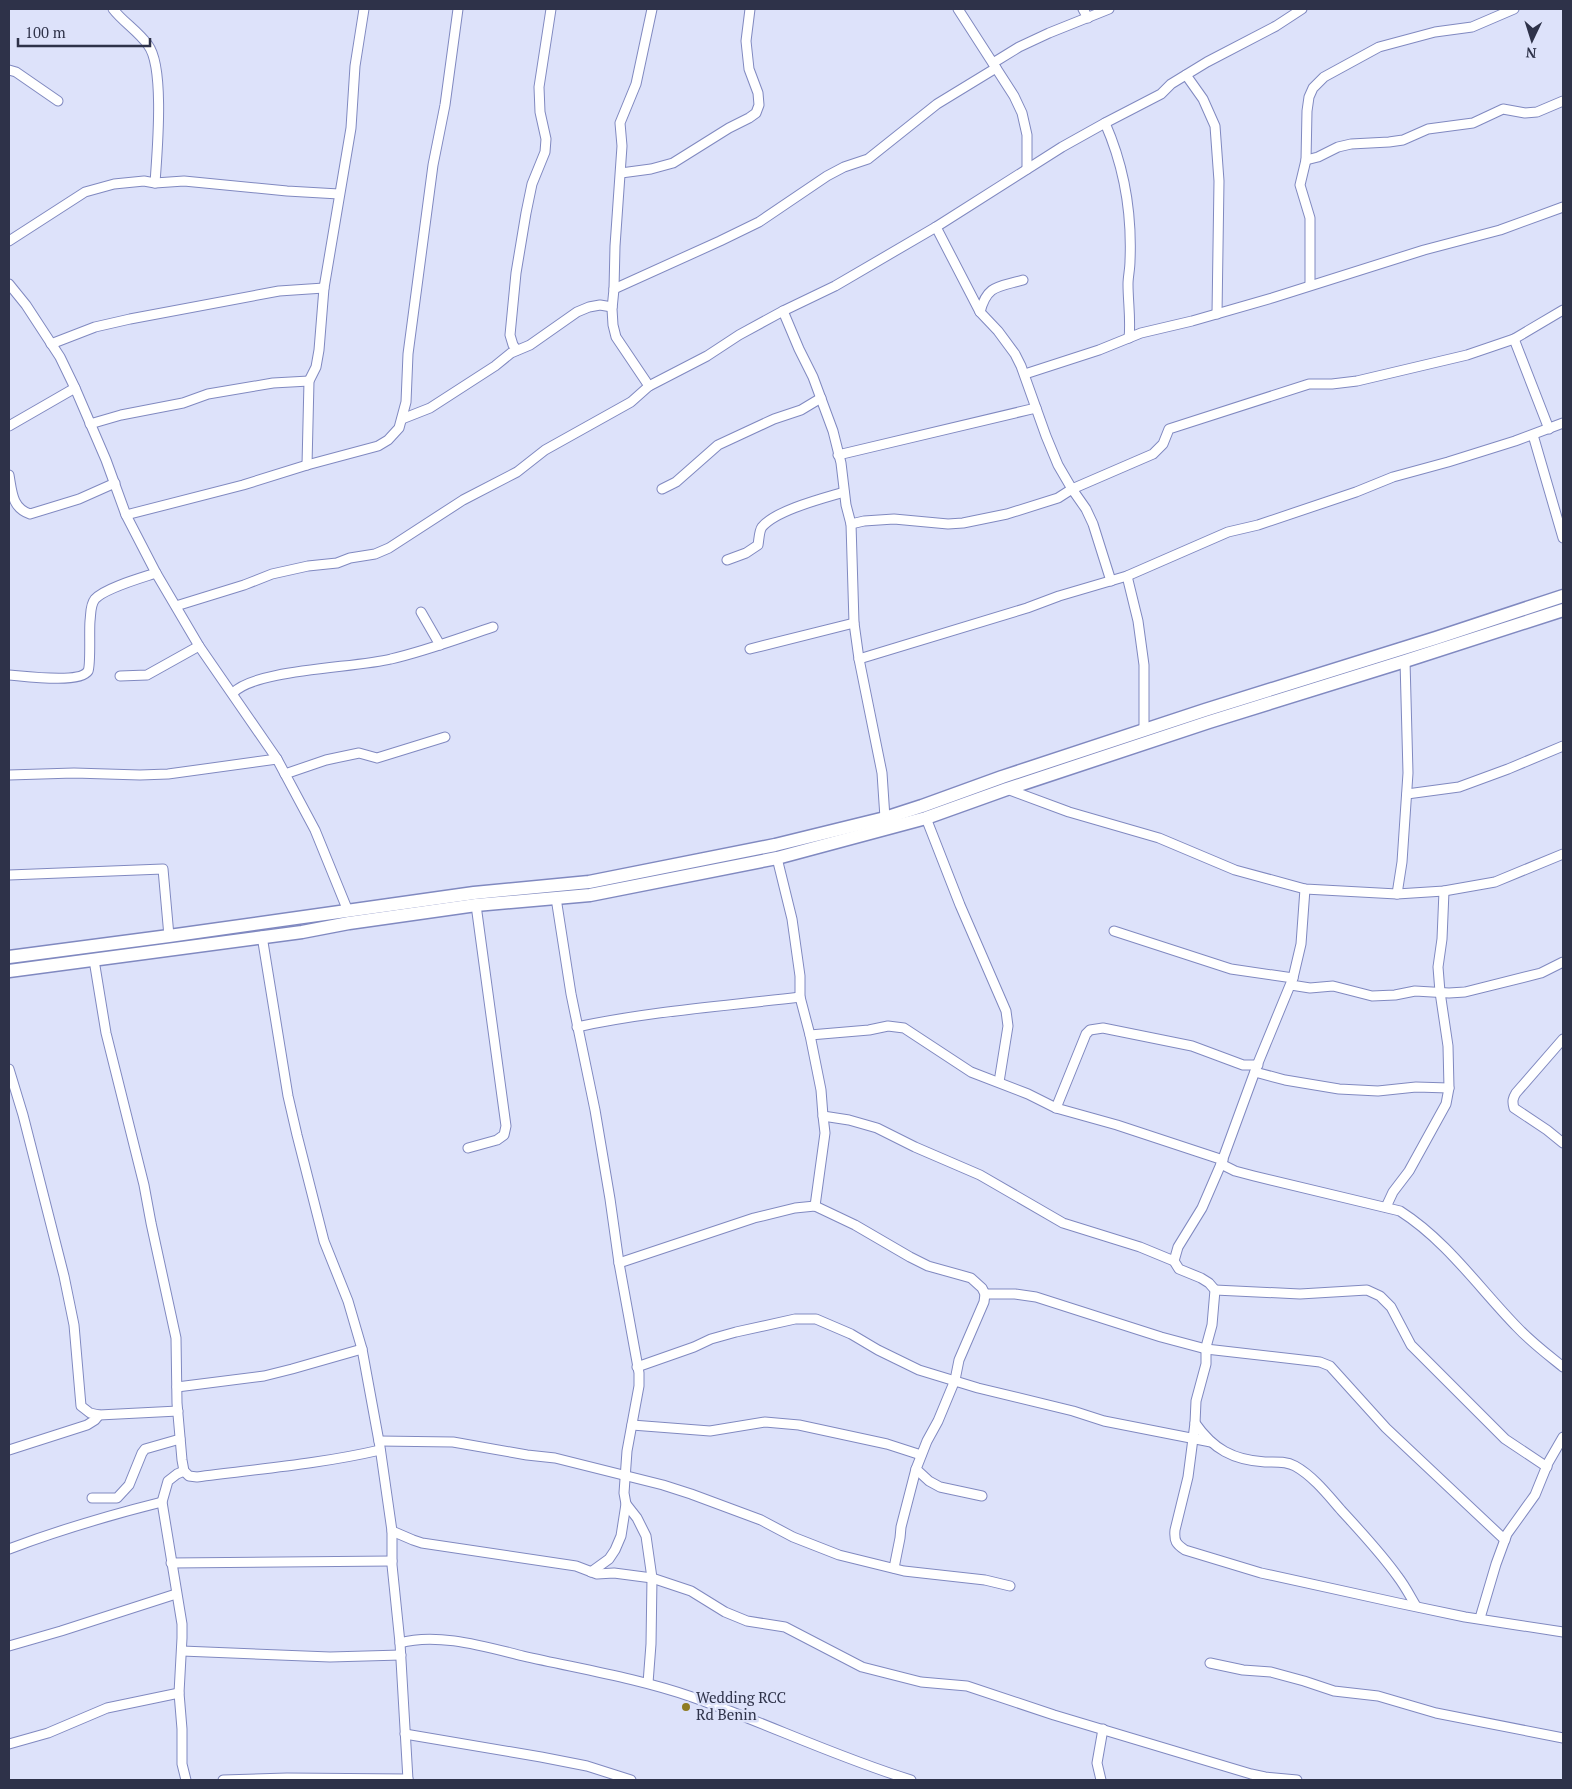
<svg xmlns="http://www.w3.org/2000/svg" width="1572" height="1789" font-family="'PT Serif',serif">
<rect width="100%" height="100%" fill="#dde2fa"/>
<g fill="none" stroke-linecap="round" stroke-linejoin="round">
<g stroke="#8089c0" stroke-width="11">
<g id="minor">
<path d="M113 9C123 22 138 31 148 45 165 67 157 153 155 183"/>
<polyline points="958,9 1014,96 1022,113 1027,135 1027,169"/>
<polyline points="1083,9 1088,18"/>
<polyline points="993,63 1019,47 1049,33 1109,9"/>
<polyline points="9,70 16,72 58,101"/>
<polyline points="1186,75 1203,99 1215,126 1219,181 1217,314"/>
<path d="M1105 123C1124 166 1132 214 1130 261 1130 269 1128 277 1128 284 1128 302 1131 320 1129 338"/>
<polyline points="1306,160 1318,157 1338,147 1351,144 1389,142 1403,140 1428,129 1473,123 1503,109 1525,113 1537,112 1563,101"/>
<polyline points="621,173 651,169 673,163 729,128 749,118 756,113 759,105 758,93 749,69 746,41 750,9"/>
<polyline points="936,227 980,312 998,331 1015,354 1021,366 1046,436 1058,465 1072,489 1086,509 1093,524 1111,581"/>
<polyline points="9,241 85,192 114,184 144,181 155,183 184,181 287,191 339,194"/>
<polyline points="9,284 26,305 60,357 75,388 106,460 126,515 156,573 199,646 277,759 315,830 348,911"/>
<polyline points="1310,285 1310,218 1300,185 1306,160 1307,111 1309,97 1313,88 1324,77 1379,47 1435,32 1472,27 1514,9"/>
<polyline points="614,289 720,241 759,222 827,176 844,167 868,159 937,104 996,68"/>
<polyline points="783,311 799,349 813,377 833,431 841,463 846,505 851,524 854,623 859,659 882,773 885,818"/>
<path d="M980 312C987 285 998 287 1023 280"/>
<polyline points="1514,339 1549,429"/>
<polyline points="51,344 95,327 130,319 279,291 324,288"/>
<polyline points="517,350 513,345 510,335 516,273 526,213 532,184 545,152 546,139 540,112 539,87 551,9"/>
<polyline points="1025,374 1099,350 1141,333 1192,321 1272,298 1424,250 1500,230 1563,207"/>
<polyline points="649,386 616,337 613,325 612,309 614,289 615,246 622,146 620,123 636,84 652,9"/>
<polyline points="402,419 430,408 495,366 511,353 530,345 577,312 589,307 600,305 612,307"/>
<polyline points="90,424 121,415 183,403 208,394 273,383 309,381"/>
<polyline points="9,426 75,388"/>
<polyline points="1533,435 1563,538"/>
<polyline points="838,455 1036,408"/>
<polyline points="307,465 309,381 316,367 319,350 324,288 351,128 355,66 364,9"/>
<path d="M9 475C12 492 12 508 30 514L79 499 115 483"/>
<polyline points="662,489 676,482 718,445 774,419 801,410 821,398"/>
<polyline points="126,515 243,485 307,465 378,446 388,440 399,428 406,402 408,354 433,165 445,105 458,9"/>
<polyline points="851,524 864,521 894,519 948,524 963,523 1007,514 1058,498 1072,489 1153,454 1163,444 1169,429 1309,384 1332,384 1357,381 1467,355 1514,339 1563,310"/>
<path d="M727 560 746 553 758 545C759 540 759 531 762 527 776 510 824 498 844 492"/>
<polyline points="1127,576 1138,621 1144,665 1144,731"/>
<polyline points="176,606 244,585 272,574 308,566 337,563 350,558 375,554 389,548 463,500 517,472 545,450 631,402 649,386 707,356 739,335 783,311 835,286 936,227 1062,147 1105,123 1161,94 1171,84 1207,62 1276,26 1302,9"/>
<polyline points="421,612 440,645"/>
<polyline points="750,649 854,623"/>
<polyline points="859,659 1027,608 1059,596 1127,576 1228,532 1258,525 1356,492 1393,477 1448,462 1515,441 1563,423"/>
<path d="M9 675C23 676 80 684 88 671 91 665 89 631 90 621 91 614 90 605 95 599 105 588 141 578 156 573"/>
<polyline points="120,676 147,675 199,646"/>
<path d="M233 693C255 669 356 668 391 659 426 651 460 638 493 627"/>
<polyline points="285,774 326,760 359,753 377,758 445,737"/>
<polyline points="9,775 74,773 140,775 168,774 277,759"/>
<polyline points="1007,789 1069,812 1159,838 1235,870 1305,889 1397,894 1444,891 1495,882 1563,854"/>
<polyline points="1407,794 1459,787 1508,769 1563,746"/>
<polyline points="926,818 960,905 1006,1011 1008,1026 999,1082"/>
<polyline points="777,858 792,919 800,976 800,997 810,1035 821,1090 823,1116 825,1133 815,1206"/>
<polyline points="9,875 163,869 169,936"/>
<polyline points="1397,894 1402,862 1408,773 1405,661"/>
<polyline points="556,898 571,994 595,1110 610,1199 619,1263 639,1373 639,1386 627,1451 624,1493 626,1504 621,1536 615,1550 609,1559 591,1572"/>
<polyline points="1114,931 1231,969 1293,978"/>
<polyline points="262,936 288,1096 297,1135 324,1241 348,1301 362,1349 380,1447 392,1531 392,1565 400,1643 408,1780"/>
<path d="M94 960 106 1033 144 1185 151 1223 176 1338 177 1403 182 1460 184 1471 189 1476 197 1477C258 1469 320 1464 380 1450"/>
<polyline points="1291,985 1310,988 1333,986 1372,996 1395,995 1415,991 1449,993 1465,992 1541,973 1563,962"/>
<path d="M577 1027C651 1011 726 1006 800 997"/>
<polyline points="810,1035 869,1030 888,1026 904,1028 971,1072 1028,1094 1056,1108 1117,1125 1223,1160"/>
<path d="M1563 1039 1516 1093C1513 1098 1512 1101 1514 1108L1547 1130 1563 1143"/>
<polyline points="9,1069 23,1115 64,1276 74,1325 81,1406 90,1413 99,1415 178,1411"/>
<polyline points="1255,1072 1285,1080 1339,1089 1378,1091 1416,1087 1449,1088"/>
<polyline points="1056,1108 1086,1034 1090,1030 1103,1028 1192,1046 1243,1065 1258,1065"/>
<path d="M823 1116 849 1120 877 1128 915 1147 980 1175 1063 1223 1140 1247 1174 1261 1179 1269 1201 1278 1209 1283 1215 1290 1212 1325 1206 1347V1364L1196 1401 1195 1423 1188 1477 1175 1530C1174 1541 1176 1544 1185 1550L1261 1573 1398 1603 1465 1617 1563 1632"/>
<polyline points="468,1148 497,1140 504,1135 506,1126 476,905"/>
<path d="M1221 1164 1235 1171 1254 1176 1400 1211C1447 1241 1479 1288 1517 1327 1531 1342 1547 1354 1563 1367"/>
<polyline points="1386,1207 1393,1192 1409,1171 1446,1104 1449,1088 1448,1046 1440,992 1438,967 1442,939 1444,891"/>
<polyline points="1174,1261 1178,1247 1202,1208 1221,1164 1258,1063 1293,978 1301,944 1305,889"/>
<polyline points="619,1263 754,1218 795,1208 815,1206 855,1225 910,1257 928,1266 971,1278 982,1288 985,1294 984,1302 959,1360 955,1380 938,1421 927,1441 916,1469 929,1481 940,1487 982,1496"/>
<polyline points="1215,1290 1300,1294 1367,1290 1380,1296 1391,1307 1411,1345 1505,1439 1547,1467"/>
<polyline points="985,1294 1015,1294 1036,1297 1161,1337 1206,1349 1320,1362 1330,1366 1386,1428 1505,1540"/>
<polyline points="637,1367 694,1347 711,1339 736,1332 795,1319 816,1319 851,1334 878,1350 919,1370 978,1388 1073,1411 1104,1421 1211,1442"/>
<polyline points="177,1387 264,1376 292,1369 362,1349"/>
<path d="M1195 1423C1213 1449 1233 1460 1265 1462 1275 1462 1286 1461 1295 1466 1313 1476 1328 1495 1341 1510 1361 1532 1381 1553 1398 1577 1405 1586 1410 1596 1416 1606"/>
<polyline points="632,1425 710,1431 765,1422 799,1425 887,1444 921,1455"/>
<polyline points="379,1441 453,1442 527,1455 555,1458 663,1485 691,1494 761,1520 793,1537 839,1555 904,1571 985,1580 1010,1586"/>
<polyline points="9,1450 87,1425 95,1420 99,1415"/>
<polyline points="184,1471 177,1474 168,1481 162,1502 182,1624 182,1638 179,1693 182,1729 182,1764 186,1780"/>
<polyline points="92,1498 117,1498 129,1485 142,1453 145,1449 180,1439"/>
<polyline points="626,1504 637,1518 646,1536 652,1578 651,1644 648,1683"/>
<polyline points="392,1531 413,1540 422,1543 576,1566 597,1574 614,1573 652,1578 691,1591 725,1612 747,1621 785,1627 862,1667 921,1682 967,1686 1054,1715 1251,1774 1265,1777 1297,1780"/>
<path d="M9 1549C59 1530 110 1515 162 1502"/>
<polyline points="171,1563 392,1561"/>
<polyline points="894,1568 900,1538 901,1527 916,1469"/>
<polyline points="1480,1618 1496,1564 1507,1534 1535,1495 1548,1463 1563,1437"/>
<path d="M400 1643C437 1632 486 1647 523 1656 580 1669 637 1678 692 1697 766 1723 836 1757 911 1780"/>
<polyline points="9,1646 61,1631 176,1594"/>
<polyline points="182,1651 330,1657 401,1655"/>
<polyline points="1210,1663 1243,1670 1271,1672 1304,1681 1334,1691 1378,1696 1436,1713 1563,1738"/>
<polyline points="405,1734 541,1757 587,1766 631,1780"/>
<polyline points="9,1744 48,1733 107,1708 179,1693"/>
<polyline points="223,1780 287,1778 408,1779"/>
<polyline points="1101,1780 1097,1763 1103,1729"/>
</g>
</g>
<g stroke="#8089c0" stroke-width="15">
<g id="highway">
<polyline points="9,957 169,936 474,893 589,882 775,845 885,818 922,806 1002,777 1205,710 1436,638 1563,596"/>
<polyline points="9,971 302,932 349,923 476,905 590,895 777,858 926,818 1007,789 1209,722 1405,661 1563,610"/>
</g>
</g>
<use href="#minor" stroke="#fff" stroke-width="9"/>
<use href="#highway" stroke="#fff" stroke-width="12"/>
</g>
<circle fill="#8f7c22" stroke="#dde2fa" stroke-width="2" cx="686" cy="1707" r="5"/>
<g text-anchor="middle" stroke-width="5" stroke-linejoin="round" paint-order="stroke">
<g font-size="15" fill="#2e3249" stroke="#dde2fa" text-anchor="start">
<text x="696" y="1703">Wedding RCC<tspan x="696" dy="17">Rd Benin</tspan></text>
</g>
</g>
<rect width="1572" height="1789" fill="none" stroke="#2e3249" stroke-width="20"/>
<g transform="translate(1532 40) rotate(184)" stroke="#dde2fa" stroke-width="4" paint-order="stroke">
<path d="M0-4L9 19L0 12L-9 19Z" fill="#2e3249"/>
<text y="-8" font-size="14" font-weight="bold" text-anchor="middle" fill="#2e3249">N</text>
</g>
<path d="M18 38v8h132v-8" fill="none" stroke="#2e3249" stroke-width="2.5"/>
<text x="25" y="38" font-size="15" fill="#2e3249" stroke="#dde2fa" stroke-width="4" paint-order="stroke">100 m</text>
</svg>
